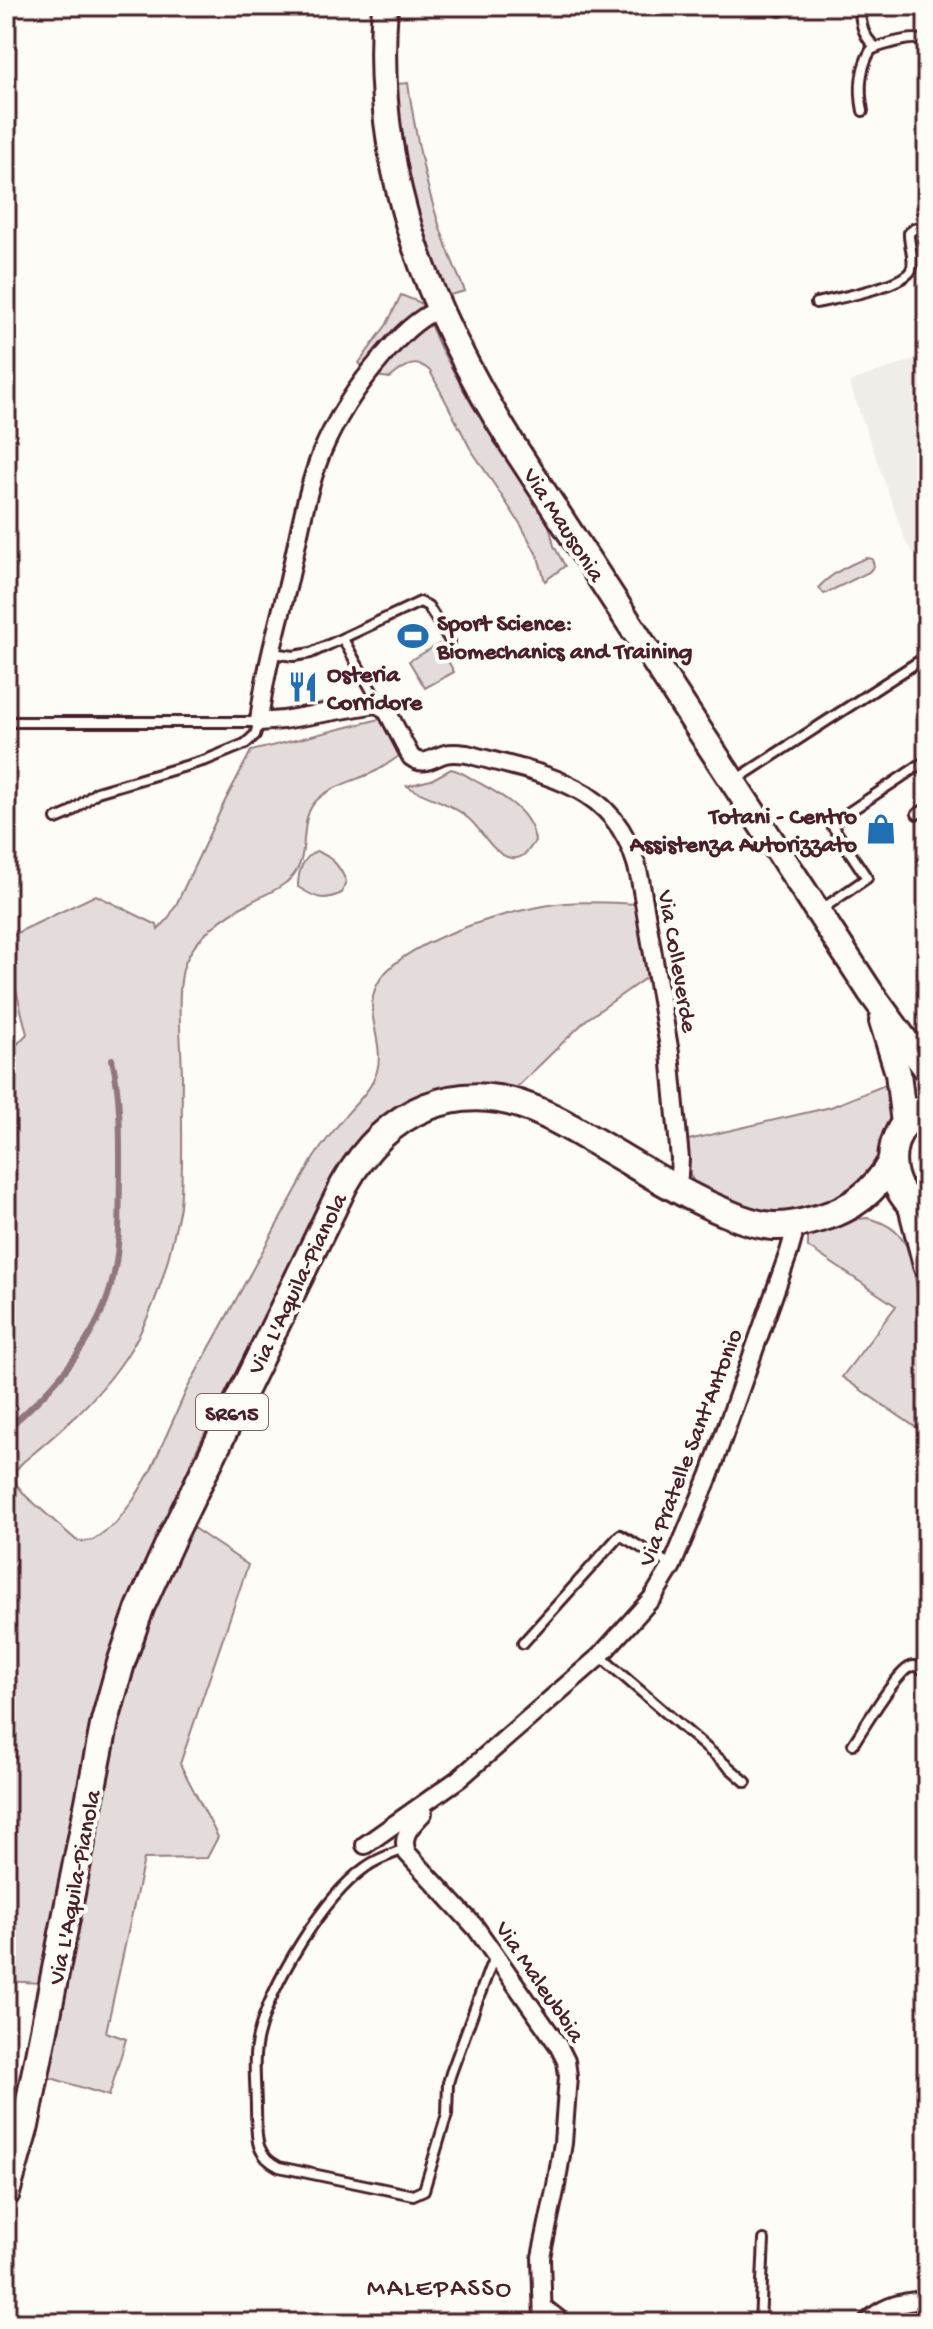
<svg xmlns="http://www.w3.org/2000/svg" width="933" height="2329" font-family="'Gochi Hand',sans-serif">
<rect width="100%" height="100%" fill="#fdfcf7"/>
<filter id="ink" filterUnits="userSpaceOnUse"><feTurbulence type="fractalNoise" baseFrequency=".0125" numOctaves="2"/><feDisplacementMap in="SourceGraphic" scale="16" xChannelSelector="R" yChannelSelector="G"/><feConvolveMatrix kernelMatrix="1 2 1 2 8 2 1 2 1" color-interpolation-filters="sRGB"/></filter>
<g filter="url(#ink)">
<polygon fill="#f0ece8" points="927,355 927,545 913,553 906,542 849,382"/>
<g fill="#e3dcda" stroke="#967e82" stroke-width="2">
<path d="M408 83C419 159 433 221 465 291L442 297C420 228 396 158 396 84Z"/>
<path d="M401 295 421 303 440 347 472 405 548 520 554 546 565 566 545 581 538 557 521 525 470 448 430 371C416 357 403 367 390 378L375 376 359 363 387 324Z"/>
<path d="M866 558 872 559 874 566 869 572 824 594 819 587C832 573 849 565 866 558Z"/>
<polygon points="439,644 454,672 425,688 409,661"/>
<path d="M380 719 399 756C392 761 385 766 378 770 359 780 335 784 318 799 296 818 312 855 292 877 281 889 265 894 251 902 225 915 196 936 185 963 175 989 182 1048 182 1078 181 1120 184 1164 180 1206 178 1219 174 1234 171 1247 147 1350 102 1397 23 1462L16 1470 17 1485 26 1496 76 1540 84 1542 93 1540 115 1524 134 1499 150 1472 187 1389 313 1159C323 1144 334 1130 346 1115 357 1102 372 1089 377 1071 385 1044 364 1014 376 987 395 941 518 907 565 903 589 901 614 903 638 904L651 974 586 1020 512 1092 458 1089 330 1187 198 1447 122 1620 100 1687 91 1723 40 1983 6 1981V1056L27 1034 6 950V938L96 895 157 925 158 930 168 919 177 903 225 801 251 751Z"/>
<path d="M451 769C460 771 466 775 474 780 499 794 531 809 535 841 529 850 523 860 511 858 493 855 482 830 469 819 451 802 428 799 407 786L431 780Z"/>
<path d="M316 851C332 857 339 865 346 881L342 893C322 902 316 898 298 887 298 871 302 859 316 851Z"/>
<polygon points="890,1083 890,1117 882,1137 879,1158 871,1177 823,1209 767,1216 697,1190 690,1174 684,1141 831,1107"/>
<path d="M927 1134V1182C913 1167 914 1149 927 1134Z"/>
<path d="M867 1218C892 1223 905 1237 912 1260L927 1349V1435L842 1377 896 1306 808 1247V1236L858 1219Z"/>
<polygon points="192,1527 248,1565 180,1764 218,1837 207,1858 144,1859 106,2032 126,2039 109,2096 48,2077 111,1754 145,1633 161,1592"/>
</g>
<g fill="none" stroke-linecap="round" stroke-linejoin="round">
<path stroke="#91777b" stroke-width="6" d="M6 1430C53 1390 99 1339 113 1278 121 1244 119 1209 120 1175 120 1136 121 1098 112 1059"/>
<g stroke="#4a1f2b" stroke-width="14">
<g id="lane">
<path d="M859 6C861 22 862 37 876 47"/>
<polyline points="780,11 780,6"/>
<path d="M863 111C859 91 860 68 871 50 879 46 911 36 919 40 926 44 926 53 927 59"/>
<path d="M816 303C835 299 903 286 911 270 916 261 908 243 909 233L915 228C923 229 925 232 927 240"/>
<polyline points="343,639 373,693 376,704"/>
<polyline points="272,653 294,656 311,653 420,602 428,606 450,641"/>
<polyline points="6,722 259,722 255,735 245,744 206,760 97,792 68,814 56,819"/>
<polyline points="734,781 927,656"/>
<polyline points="917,814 927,808"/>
<polyline points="822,909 867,878 831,824 927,760"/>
<polyline points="523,1643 620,1535 671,1565"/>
<polyline points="600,1656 746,1782"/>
<path d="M853 1744C864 1728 895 1674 910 1667 917 1664 922 1669 927 1673"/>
<path d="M405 1849C392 1854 378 1858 366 1867 323 1897 271 1984 258 2036 252 2059 256 2085 256 2109 257 2135 253 2154 279 2167L413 2195 424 2190 447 2114 448 2083 451 2073 490 1967 496 1957"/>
<polyline points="543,2302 567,2321 575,2323"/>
<polyline points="760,2323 764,2240"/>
</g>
</g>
<g stroke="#4a1f2b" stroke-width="22">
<g id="street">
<path d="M439 309C416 319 399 337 383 356 358 385 336 418 321 454 305 495 298 541 288 584 277 630 264 675 259 722L283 720 376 704 384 708 388 713 411 757C424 767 431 758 445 754 452 752 459 753 467 754 548 776 620 783 640 879L670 1053 680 1159 678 1189"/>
<path d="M423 1813C412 1825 400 1835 407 1853L476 1928 558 2045 566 2061 568 2076 563 2143 556 2186 541 2257 543 2323"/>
<polyline points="365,1845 460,1778 600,1656 653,1597 672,1566 710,1474 789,1252 793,1238 794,1225"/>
<path d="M867 2323C881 2306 906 2301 927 2300"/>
</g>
</g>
<g stroke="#4a1f2b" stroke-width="30">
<g id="secondary">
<path d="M385 6C372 170 426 305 511 442L871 993 927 1070"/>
<polyline points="882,1021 898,1073 904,1124"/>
</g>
</g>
<g stroke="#4a1f2b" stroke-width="32">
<g id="primary">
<path d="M927 1106C880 1129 881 1192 927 1216"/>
<polyline points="912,1206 927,1265"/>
<path d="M6 2193 25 2126 105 1721 121 1663 140 1608 174 1533 344 1185C363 1151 389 1122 426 1107 449 1098 474 1095 498 1099 530 1104 560 1121 587 1137 626 1159 664 1184 704 1203 726 1213 749 1224 773 1226 790 1227 805 1222 821 1218 852 1209 875 1191 891 1163"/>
</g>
</g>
<use href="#lane" stroke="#fdfcf7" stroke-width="8"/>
<use href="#street" stroke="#fdfcf7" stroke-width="16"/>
<use href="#secondary" stroke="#fdfcf7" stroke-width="24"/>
<use href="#primary" stroke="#fdfcf7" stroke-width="26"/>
</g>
</g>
<defs>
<g id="stadium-bare" transform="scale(2.4)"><path d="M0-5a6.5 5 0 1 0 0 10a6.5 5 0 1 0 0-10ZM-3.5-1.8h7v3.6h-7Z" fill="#1f6fb2" stroke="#fdfcf7" stroke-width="2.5" paint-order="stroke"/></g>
<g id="restaurant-bare" transform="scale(2.4)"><path d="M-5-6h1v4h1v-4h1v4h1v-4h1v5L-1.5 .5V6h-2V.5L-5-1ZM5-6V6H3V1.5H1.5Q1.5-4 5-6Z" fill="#1f6fb2" stroke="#fdfcf7" stroke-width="2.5" paint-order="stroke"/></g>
<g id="shop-bare" transform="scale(2.4)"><path d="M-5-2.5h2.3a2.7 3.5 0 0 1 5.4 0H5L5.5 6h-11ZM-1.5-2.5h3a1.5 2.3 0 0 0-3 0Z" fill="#1f6fb2" stroke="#fdfcf7" stroke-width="2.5" paint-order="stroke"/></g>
</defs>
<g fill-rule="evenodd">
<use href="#stadium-bare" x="413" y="636"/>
<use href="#restaurant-bare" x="303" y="687"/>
<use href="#shop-bare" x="881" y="829"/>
</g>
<g text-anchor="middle" stroke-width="8" stroke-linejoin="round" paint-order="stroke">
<rect fill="#fdfcf7" stroke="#806168" stroke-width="2" x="196" y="1394" width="72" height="36" rx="6"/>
<g font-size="22" font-weight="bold" fill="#4a1f2b">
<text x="232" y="1420">SR615</text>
</g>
<g font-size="24" fill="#4a1f2b" stroke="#fdfcf7">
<text transform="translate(565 524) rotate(57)" y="8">Via Mausonia</text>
<text transform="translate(679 961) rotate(80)" y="8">Via Colleverde</text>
<text transform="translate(296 1283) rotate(-64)" y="8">Via L'Aquila-Pianola</text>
<text transform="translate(689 1447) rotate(-69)" y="8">Via Pratelle Sant'Antonio</text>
<text transform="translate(73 1887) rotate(-79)" y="8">Via L'Aquila-Pianola</text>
<text transform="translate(541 1981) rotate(56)" y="8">Via Maleubbia</text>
</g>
<g font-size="24" font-weight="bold" fill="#4a1f2b" stroke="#fdfcf7" text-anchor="start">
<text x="437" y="630">Sport Science:<tspan x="437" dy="28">Biomechanics and Training</tspan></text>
<text x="327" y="681">Osteria<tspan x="327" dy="28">Corridore</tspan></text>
<text x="857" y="823" text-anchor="end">Totani - Centro<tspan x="857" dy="28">Assistenza Autorizzato</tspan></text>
</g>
<g font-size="26" letter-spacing="2" fill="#4a1f2b" stroke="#fdfcf7">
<text x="440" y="2295">MALEPASSO</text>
</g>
</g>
<rect width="933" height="2329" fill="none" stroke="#fdfcf7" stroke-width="32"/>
<rect x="16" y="16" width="901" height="2297" fill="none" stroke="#4a1f2b" stroke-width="3" filter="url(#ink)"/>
</svg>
